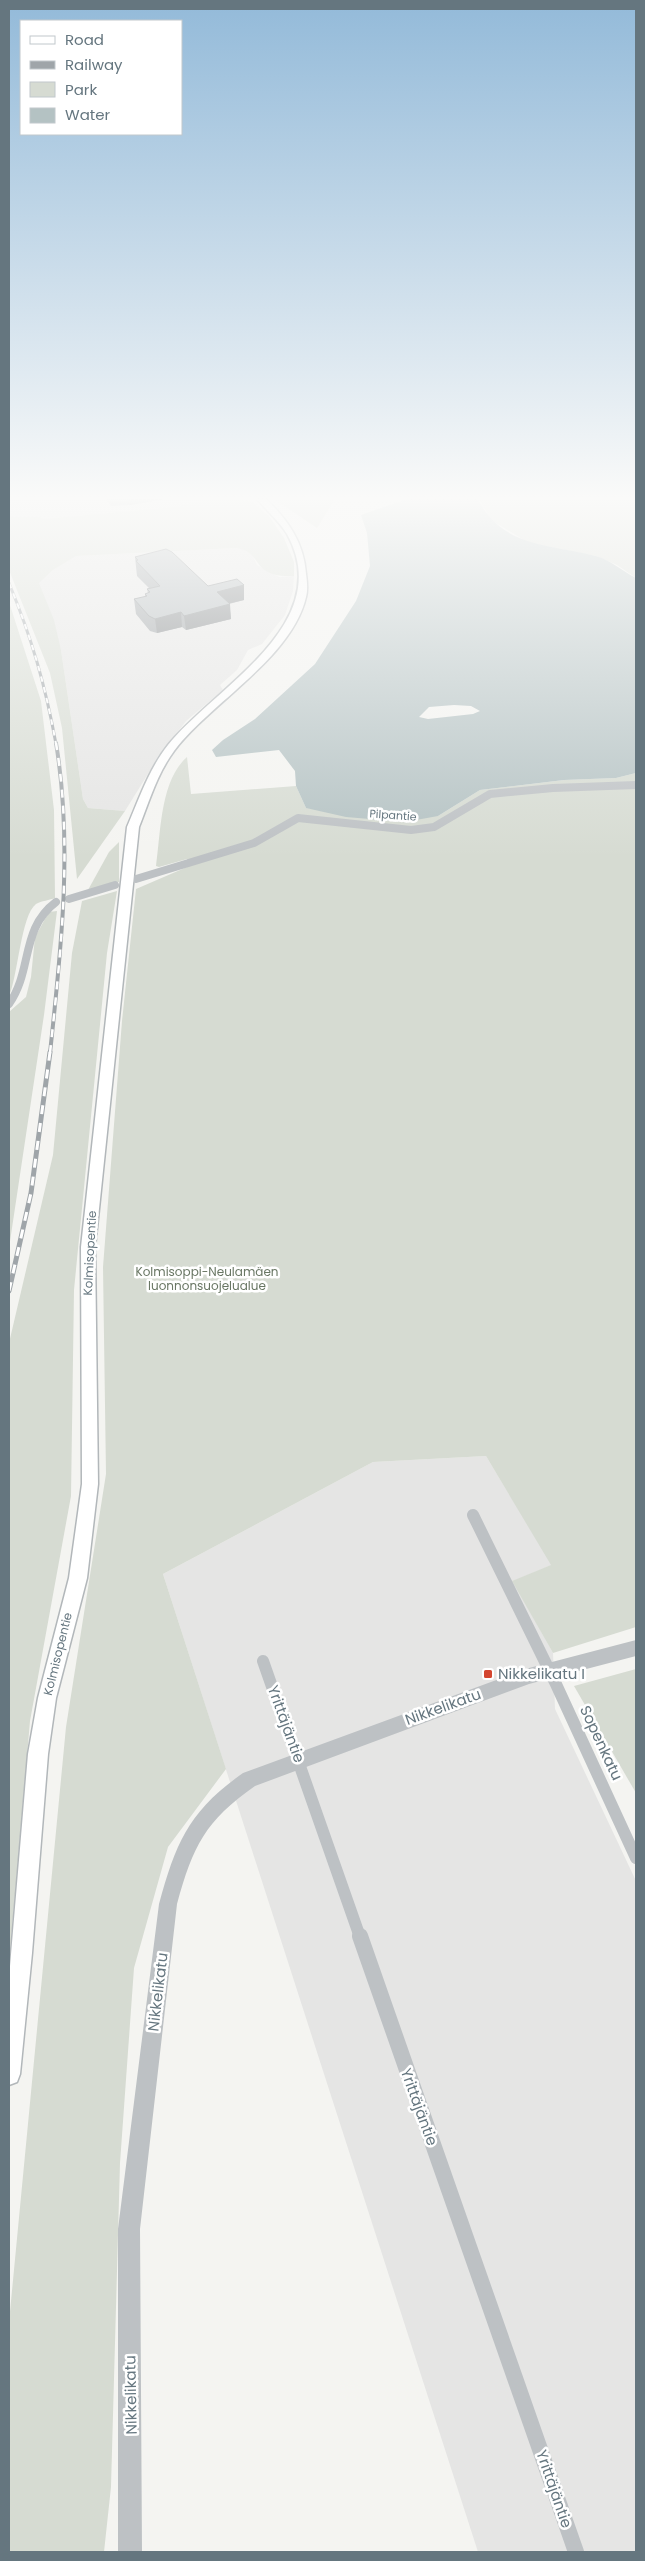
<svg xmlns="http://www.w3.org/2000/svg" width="645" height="2561" font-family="Poppins,sans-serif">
<rect width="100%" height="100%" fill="#f4f4f1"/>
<g fill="#e5e5e4">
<polygon points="9,499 209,499 174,507 43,519 40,517 13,517 9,515"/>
<polygon points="236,548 246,549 252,554 257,565 279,577 294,576 293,591 285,615 262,644 248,650 237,670 220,685 223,690 186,721 156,761 125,811 88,808 83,799 61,650 38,583 53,570 75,556"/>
<polygon points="486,1456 552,1565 513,1581 553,1653 555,1709 636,1881 636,2552 478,2552 163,1574 373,1462"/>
</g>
<g fill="#d6dbd2">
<path d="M209 499 251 501 269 516 284 538 294 562V576C249 578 264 551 236 548L76 556 53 570 39 583 54 620 61 650 83 799 88 808 125 811 77 879 62 728 50 673 9 570V515L13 517H40L43 519 174 507Z"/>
<polygon points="274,499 335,499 317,528"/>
<polygon points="479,499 636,499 636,578 617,565 596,556 529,543 491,520"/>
<path d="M9 602 41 701 54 810 55 898C50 900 41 901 36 904 21 915 18 976 9 996Z"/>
<path d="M187 757 191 794 296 786 306 808 438 816 480 790 564 780 616 778 636 773V1627L553 1653 512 1581 551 1565 486 1456 373 1462 163 1574 226 1769 168 1847 134 1968 120 2163 111 2487 104 2552H9V2322L66 1727 106 1474 103 1267 122 1021 136 889 187 867V859L159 867 156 866C161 832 160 781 187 757Z"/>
<polygon points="119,842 119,882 88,890 109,852"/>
<polygon points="117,891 107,953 74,1290 71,1496 30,1721 9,1963 9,1343 53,1155 72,953 82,901"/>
<polygon points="57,911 44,1015 9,1248 9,1012 26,997 31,977 35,937 49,912"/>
<polygon points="636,1669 636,1793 574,1686"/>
</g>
<path fill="#b4c2c3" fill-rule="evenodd" d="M407 499H478C502 548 551 544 596 556 612 561 622 571 636 578V773L616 778 564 780 480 790 438 816 405 822 346 817 306 808 296 786 295 771 279 750 216 757 212 750 223 740 255 719 315 664 356 601 370 566 367 533 361 515ZM454 705 471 706 480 711 473 714 428 719 419 717 429 707Z"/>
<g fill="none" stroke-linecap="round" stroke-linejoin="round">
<g stroke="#b2b7ba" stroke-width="3">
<path id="secondary" d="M257 499H266C288 520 304 543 306 574 307 581 308 590 306 597 292 658 210 703 174 751 157 774 149 802 139 827L95 1247 98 1484 87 1578 56 1698 48 1754 32 1953 20 2074 17 2082 9 2085V1978L28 1754 38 1698 69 1578 82 1484 81 1247 127 827C139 799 149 769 168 745 215 687 337 624 287 534 279 521 267 511 257 499Z"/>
</g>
<g stroke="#bdc1c4" stroke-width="8">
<polyline points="136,879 254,843 298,818 411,830 434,827 490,794 553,788 636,785"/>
<polyline points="69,899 115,885"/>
<path d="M9 1004C33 970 20 929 56 902"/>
</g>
<g stroke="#bdc1c4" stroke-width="12">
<polyline points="473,1515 555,1682 636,1858"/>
<polyline points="263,1661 360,1937"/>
</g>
<polyline stroke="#bdc1c4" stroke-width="16" points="360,1936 576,2552"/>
<path fill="#bdc1c4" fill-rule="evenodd" d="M636 1640V1656L529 1684 255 1786C205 1821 193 1846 177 1904L140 2229 142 2552H118V2229L159 1904C176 1842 189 1811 243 1773L529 1668Z"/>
<use href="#secondary" fill="#fff" fill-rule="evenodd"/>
<g stroke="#9fa5a9" stroke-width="3">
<path id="rail-far2" d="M9 583C32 639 45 684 56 744"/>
</g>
<g stroke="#9fa5a9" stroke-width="4">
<path id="rail-far1" d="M50 1053C61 951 73 845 56 743"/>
</g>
<g stroke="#9fa5a9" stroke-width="5">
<polyline id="rail" points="9,1291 31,1193 50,1052"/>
</g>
<use href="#rail-far2" stroke="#fff" stroke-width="2" stroke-dasharray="5.5" stroke-linecap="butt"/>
<use href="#rail-far1" stroke="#fff" stroke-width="2.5" stroke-dasharray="8" stroke-linecap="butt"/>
<use href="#rail" stroke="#fff" stroke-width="3" stroke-dasharray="9" stroke-linecap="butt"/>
</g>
<g fill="#90969a">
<polygon points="106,499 165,499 130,505 111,506"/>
<polygon points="135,557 208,586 244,585 244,600 229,604 231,619 186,630 182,627 157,633 150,631 136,614 134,599 145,597 145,594 148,593 147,589 149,588 137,576"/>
</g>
<g fill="#757a7d">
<polygon points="129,499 165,499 130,505"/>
<polygon points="244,585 244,600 218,606 217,592"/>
<polygon points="230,604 231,619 186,630 184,616"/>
<polygon points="181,612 182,627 157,633 155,619"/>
</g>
<polygon fill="#a7afb3" stroke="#757a7d" points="166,549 172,552 208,586 237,579 244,585 217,592 230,604 184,616 181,612 155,619 149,616 134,599 147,596 145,594 150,592 147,589 160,586 136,561 138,560 135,557"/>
<linearGradient id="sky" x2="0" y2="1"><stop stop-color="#93bad9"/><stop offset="0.58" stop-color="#fafaf9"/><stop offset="1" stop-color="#fafaf9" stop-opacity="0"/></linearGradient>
<rect width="645" height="858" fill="url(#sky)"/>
<rect fill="#d44630" stroke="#fff" stroke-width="2" x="483" y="1669" width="10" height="10" rx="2.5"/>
<g text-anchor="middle" stroke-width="5" stroke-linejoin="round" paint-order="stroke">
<g font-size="11" fill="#65767f" stroke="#fff">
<text transform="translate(393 815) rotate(4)" y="4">Pilpantie</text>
</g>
<g font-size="12" fill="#65767f" stroke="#fff">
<text transform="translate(90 1253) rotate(-87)" y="4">Kolmisopentie</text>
<text transform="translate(58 1654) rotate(-76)" y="4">Kolmisopentie</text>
</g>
<g font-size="12" fill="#697764" stroke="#fff">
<text x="207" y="1276">Kolmisoppi-Neulamäen<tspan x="207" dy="14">luonnonsuojelualue</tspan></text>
</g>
<g font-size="15" fill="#65767f" stroke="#fff" text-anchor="start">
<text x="498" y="1679">Nikkelikatu I</text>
</g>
<g font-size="15" fill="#65767f" stroke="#fff">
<text transform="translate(443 1707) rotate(-20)" y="5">Nikkelikatu</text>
<text transform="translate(286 1724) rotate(70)" y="5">Yrittäjäntie</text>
<text transform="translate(601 1743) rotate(65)" y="5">Sopenkatu</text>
<text transform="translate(158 1992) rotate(-83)" y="5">Nikkelikatu</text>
<text transform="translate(419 2107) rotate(70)" y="5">Yrittäjäntie</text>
<text transform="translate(131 2395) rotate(-91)" y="5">Nikkelikatu</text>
<text transform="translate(554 2489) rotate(71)" y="5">Yrittäjäntie</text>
</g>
</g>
<rect width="645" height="2561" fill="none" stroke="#65767f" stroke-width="20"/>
<rect x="20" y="20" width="162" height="115" fill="#ffffff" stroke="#c1c8cc"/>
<rect x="30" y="36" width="25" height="8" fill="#ffffff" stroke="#c1c8cc"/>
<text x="65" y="45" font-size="15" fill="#65767f">Road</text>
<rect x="30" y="61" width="25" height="8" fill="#9fa5a9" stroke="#c1c8cc"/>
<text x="65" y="70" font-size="15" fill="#65767f">Railway</text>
<rect x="30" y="82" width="25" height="15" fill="#d6dbd2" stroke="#c1c8cc"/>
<text x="65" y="95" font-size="15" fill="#65767f">Park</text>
<rect x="30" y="108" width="25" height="15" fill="#b4c2c3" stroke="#c1c8cc"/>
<text x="65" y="120" font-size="15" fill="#65767f">Water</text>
</svg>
